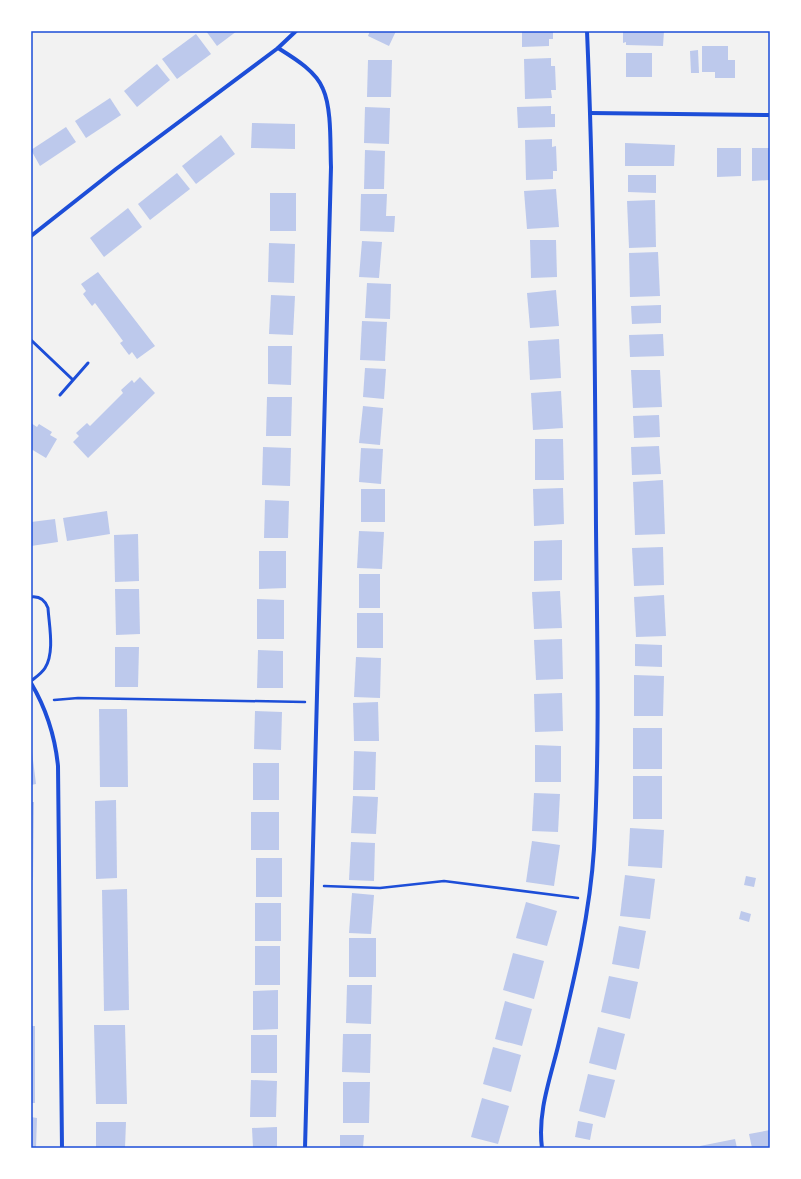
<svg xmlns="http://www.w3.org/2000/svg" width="801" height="1179" font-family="'Work Sans',sans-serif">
<rect width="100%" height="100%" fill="#f2f2f2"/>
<g fill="#bdc9ec">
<polygon points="206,31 237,31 217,46"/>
<polygon points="370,31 396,31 389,46 368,36"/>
<polygon points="522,31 553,31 553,39 549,39 549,46 522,47"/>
<polygon points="623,31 664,31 663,46 626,45 626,42 623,43"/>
<polygon points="196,34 211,54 177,79 162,59"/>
<polygon points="702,46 728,46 728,60 735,60 735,78 715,78 715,72 702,72"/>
<polygon points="698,50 699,73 691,73 690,51"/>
<rect x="626" y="53" width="26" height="24"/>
<polygon points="551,58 551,66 555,66 556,90 551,90 552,98 525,99 524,59"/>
<polygon points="368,60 392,60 391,97 367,97"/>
<polygon points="157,64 170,80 137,107 124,91"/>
<polygon points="110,98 121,115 86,138 75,121"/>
<polygon points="551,106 551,114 555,114 555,127 518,128 517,107"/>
<polygon points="365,107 390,108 389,144 364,143"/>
<polygon points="252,123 295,124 295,149 251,148"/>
<polygon points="66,127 76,142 40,166 31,150"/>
<polygon points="221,135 235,154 196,184 182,166"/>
<polygon points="552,139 552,147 556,146 557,171 553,171 553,179 526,180 525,140"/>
<polygon points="625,143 675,145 674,166 625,166"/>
<polygon points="717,148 741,148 741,176 717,177"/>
<polygon points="752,148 770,148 770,180 752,181"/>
<polygon points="365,150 385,151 384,189 364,189"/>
<polygon points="177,173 190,189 150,220 138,204"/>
<polygon points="628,175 656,175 656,193 628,192"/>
<polygon points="556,189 559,227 527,229 524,191"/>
<rect x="270" y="193" width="26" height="38"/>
<polygon points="361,194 387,194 386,216 395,216 394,232 360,231"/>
<polygon points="655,200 656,247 629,248 627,201"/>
<polygon points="128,208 142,227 104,257 90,238"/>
<polygon points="530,240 556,240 557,277 531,278"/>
<polygon points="362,241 382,242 379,278 359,277"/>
<polygon points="269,243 295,244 294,283 268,282"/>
<polygon points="658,252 660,296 630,297 629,253"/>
<polygon points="98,272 155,346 137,359 132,352 129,355 120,343 123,341 95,303 92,306 83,294 86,291 81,284"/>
<polygon points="367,283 391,284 390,319 365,318"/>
<polygon points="556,290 559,326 530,328 527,293"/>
<polygon points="271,295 295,296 293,335 269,334"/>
<polygon points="661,305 661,323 632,324 631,306"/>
<polygon points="362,321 387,322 385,361 360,360"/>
<polygon points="663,334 664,356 630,357 629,335"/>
<polygon points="559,339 561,378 530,380 528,341"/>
<polygon points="268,346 292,346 291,385 268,384"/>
<polygon points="365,368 386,369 384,399 363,397"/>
<polygon points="631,370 660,370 662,407 633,408"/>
<polygon points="140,377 155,393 88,458 73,442 79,436 76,433 87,423 90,426 123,393 121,390 132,380 134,383"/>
<polygon points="561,391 563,428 533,430 531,393"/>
<polygon points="267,397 292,397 291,436 266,436"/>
<polygon points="363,406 383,408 380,445 359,443"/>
<polygon points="659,415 660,437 634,438 633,416"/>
<polygon points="31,423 37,427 39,424 52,432 50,435 57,439 46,458 31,449"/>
<polygon points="535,439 563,439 564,480 535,480"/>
<polygon points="659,446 661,474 632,475 631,447"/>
<polygon points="263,447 291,448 290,486 262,485"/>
<polygon points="361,448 383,449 381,484 359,482"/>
<polygon points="663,480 665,534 635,535 633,482"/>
<polygon points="563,488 564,524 534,526 533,489"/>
<rect x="361" y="489" width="24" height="33"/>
<polygon points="265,500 289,501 288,538 264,538"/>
<polygon points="107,511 110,534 67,541 63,518"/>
<polygon points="55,519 58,542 31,546 31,522"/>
<polygon points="359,531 384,532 382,569 357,568"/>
<polygon points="138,534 139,581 115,582 114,535"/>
<polygon points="562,540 562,580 534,581 534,541"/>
<polygon points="663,547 664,585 634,586 632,548"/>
<polygon points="259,551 286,551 286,588 259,589"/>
<rect x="359" y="574" width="21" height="34"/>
<polygon points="115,589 139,589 140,634 116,635"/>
<polygon points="560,591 562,628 534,629 532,592"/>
<polygon points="664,595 666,636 636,637 634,597"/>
<polygon points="257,599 284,600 284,639 257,639"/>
<rect x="357" y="613" width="26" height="35"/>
<polygon points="562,639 563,679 536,680 534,640"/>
<polygon points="635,644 662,645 662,667 635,666"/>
<polygon points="115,647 139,647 138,687 115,687"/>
<polygon points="258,650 283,651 283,688 257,688"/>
<polygon points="356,657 381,658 380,698 354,697"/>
<polygon points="634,675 664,676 663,716 634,716"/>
<polygon points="562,693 563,731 535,732 534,694"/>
<polygon points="378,702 379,741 354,741 353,703"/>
<polygon points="99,709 127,709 128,787 100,787"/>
<polygon points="255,711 282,712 281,750 254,749"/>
<rect x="633" y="728" width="29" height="41"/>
<polygon points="535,745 561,746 561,782 535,782"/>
<polygon points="354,751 376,752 375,790 353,790"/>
<polygon points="32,752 36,784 31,785 31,753"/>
<rect x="253" y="763" width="26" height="37"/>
<rect x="633" y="776" width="29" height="43"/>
<polygon points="534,793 560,794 558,832 532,831"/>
<polygon points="353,796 378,797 376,834 351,833"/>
<polygon points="116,800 117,878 96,879 95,801"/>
<polygon points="31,802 34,802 33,880 31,880"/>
<rect x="251" y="812" width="28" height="38"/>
<polygon points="630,828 664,830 662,868 628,866"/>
<polygon points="532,841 560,845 554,886 526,882"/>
<polygon points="351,842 375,843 374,881 349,880"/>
<rect x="256" y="858" width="26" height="39"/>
<polygon points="625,875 655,879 650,919 620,916"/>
<polygon points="746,876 756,878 754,887 744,885"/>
<polygon points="127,889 129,1010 104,1011 102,890"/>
<polygon points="352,893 374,895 371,934 349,933"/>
<polygon points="526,902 557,911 547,946 516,938"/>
<rect x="255" y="903" width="26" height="38"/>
<polygon points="741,911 751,914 749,922 739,919"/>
<polygon points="619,926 646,931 639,969 612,964"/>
<rect x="349" y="938" width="27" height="39"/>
<rect x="255" y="946" width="25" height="39"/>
<polygon points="513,953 544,961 534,999 503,990"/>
<polygon points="609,976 638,982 630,1019 601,1012"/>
<polygon points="347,985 372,985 371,1024 346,1023"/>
<polygon points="278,990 278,1029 253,1030 253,991"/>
<polygon points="505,1001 532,1009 522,1046 495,1039"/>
<polygon points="94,1025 125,1025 127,1104 96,1104"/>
<rect x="31" y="1026" width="4" height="77"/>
<polygon points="598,1027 625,1034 616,1070 589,1063"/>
<polygon points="343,1034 371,1034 370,1073 342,1072"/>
<rect x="251" y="1035" width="26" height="38"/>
<polygon points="493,1047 521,1055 511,1092 483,1084"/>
<polygon points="588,1074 615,1080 605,1118 579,1111"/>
<polygon points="251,1080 277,1081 276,1117 250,1117"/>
<polygon points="343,1082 370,1082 369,1123 343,1123"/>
<polygon points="482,1098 509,1106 498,1144 471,1137"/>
<polygon points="31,1117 37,1118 36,1148 31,1148"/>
<polygon points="578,1121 593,1124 590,1140 575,1137"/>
<polygon points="96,1122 126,1122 125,1148 96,1148"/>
<polygon points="277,1127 277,1148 253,1148 252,1128"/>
<polygon points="770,1130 770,1148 752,1148 749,1134"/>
<polygon points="340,1135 364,1135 363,1148 340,1148"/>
<polygon points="735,1139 737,1148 700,1148 700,1146"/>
</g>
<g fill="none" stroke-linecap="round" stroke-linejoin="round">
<g stroke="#1d4ed8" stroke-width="2.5">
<polyline points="54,700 78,698 305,702"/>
<polyline points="324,886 380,888 444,881 578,898"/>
</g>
<g stroke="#1d4ed8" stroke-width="3">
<polyline points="31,340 72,379"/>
<polyline points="60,395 88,363"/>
<path d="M31 597C39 596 45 600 48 608 49 625 55 652 45 668 42 673 36 677 31 681"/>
</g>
<g stroke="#1d4ed8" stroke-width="4">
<path d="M278 48C294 58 316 71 323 89 332 109 330 145 331 167L305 1148"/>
<polyline points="590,113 770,115"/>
<polyline points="31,236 116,169 278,48 296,31"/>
<path d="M31 683C47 710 55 736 58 766L62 1148"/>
<path d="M542 1148C537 1110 552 1074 560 1038 575 976 590 912 594 849 600 742 597 635 596 527 595 362 594 196 587 31"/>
</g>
</g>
<rect width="801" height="1179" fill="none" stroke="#ffffff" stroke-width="64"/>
<rect x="32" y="32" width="737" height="1115" fill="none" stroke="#1d4ed8" stroke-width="1.5"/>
</svg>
